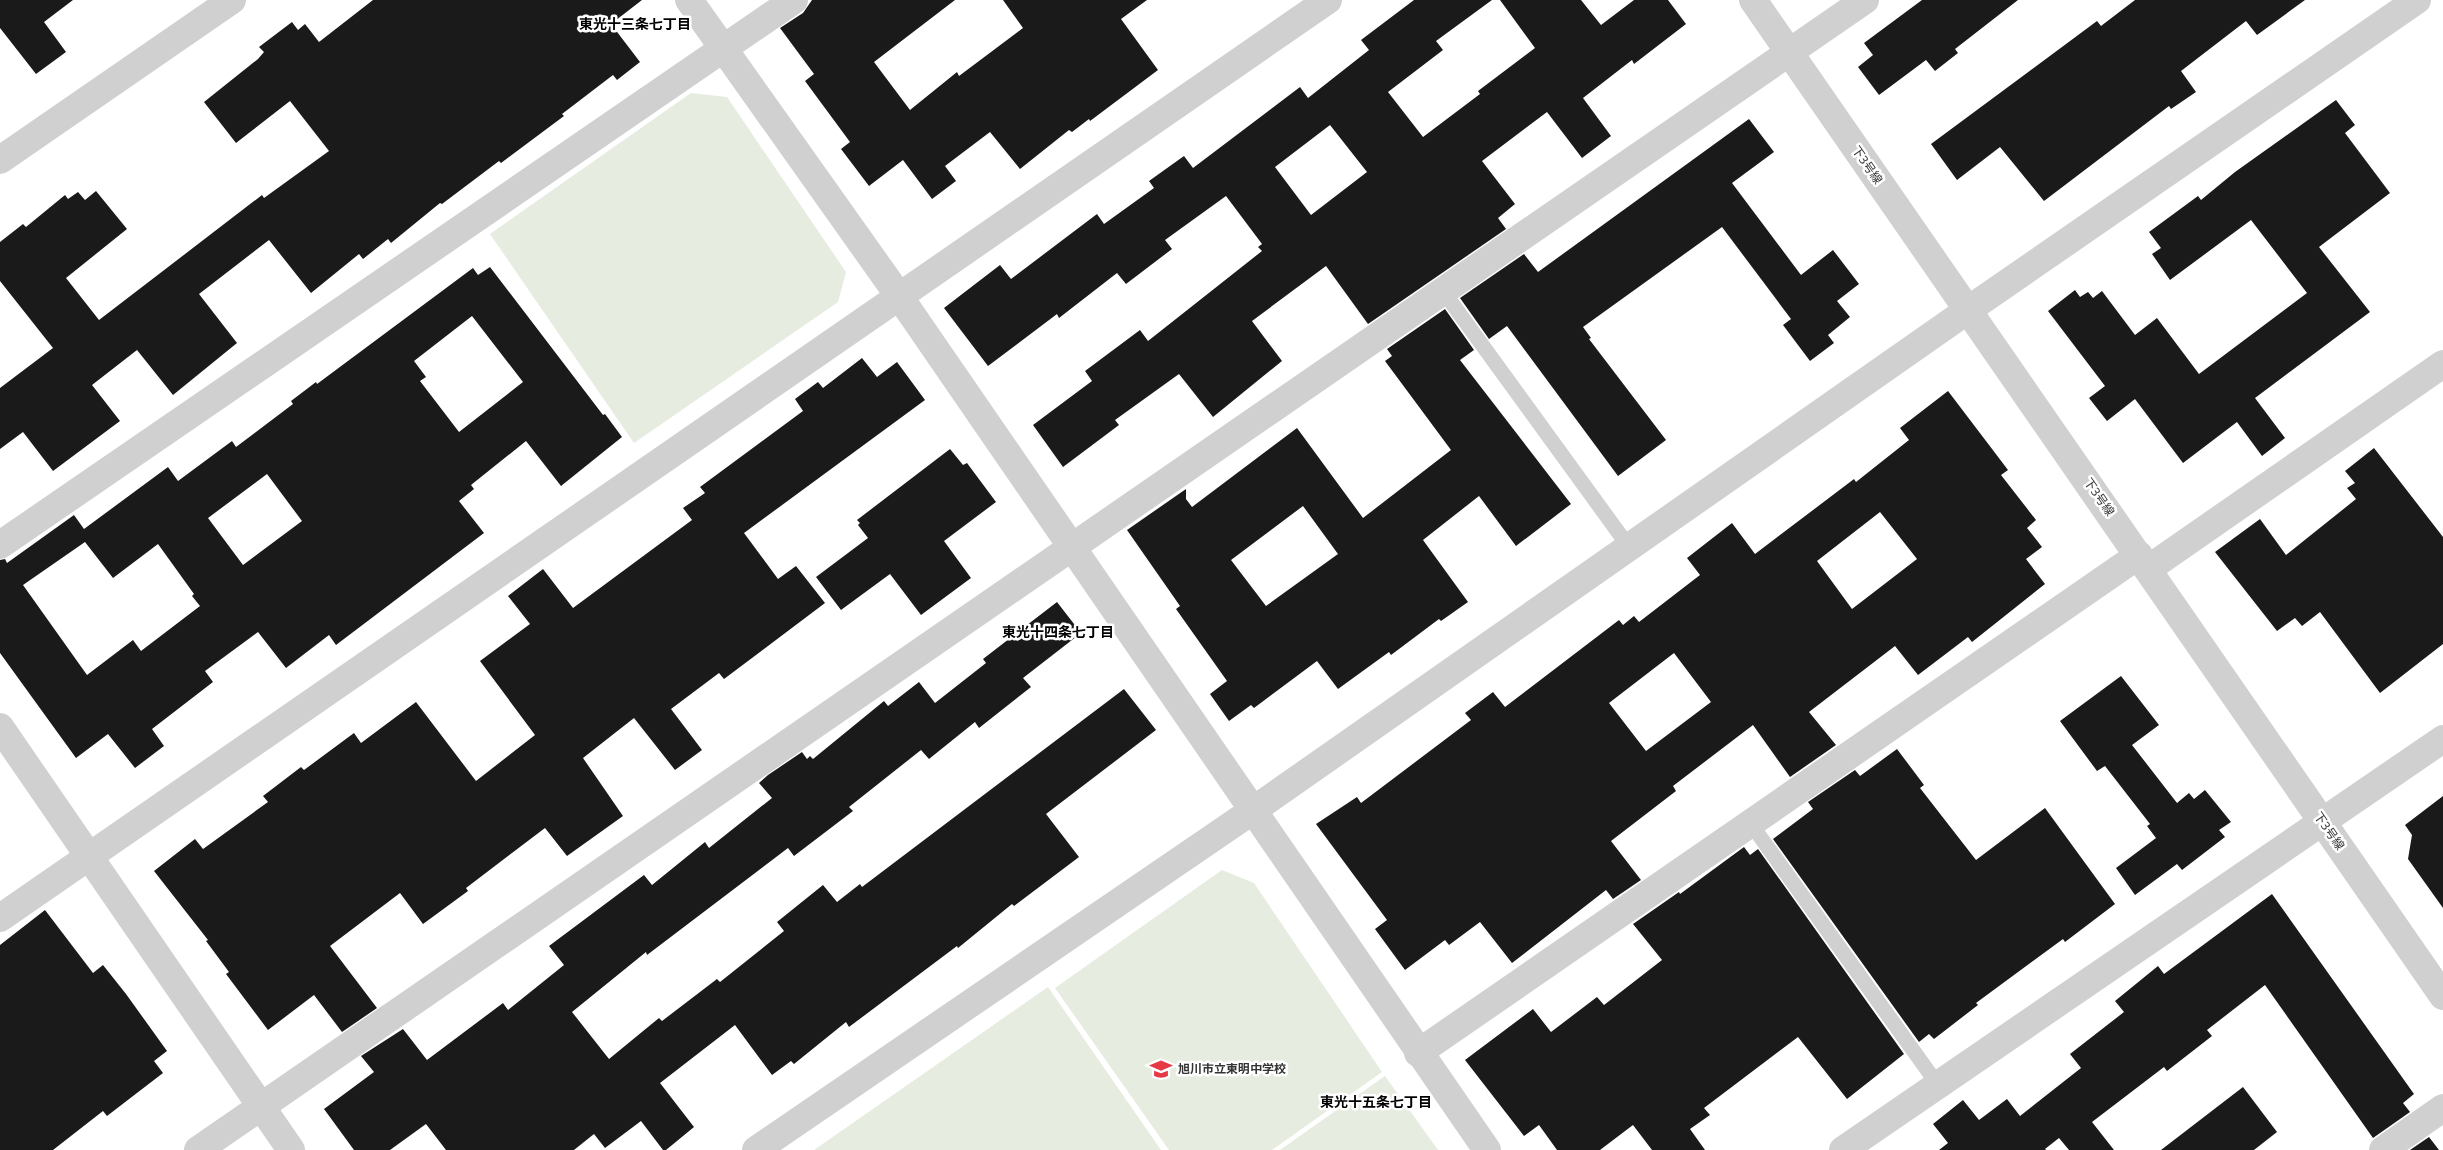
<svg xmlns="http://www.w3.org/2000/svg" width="2443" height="1150" font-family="'Noto Sans','Noto Sans JP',sans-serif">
<rect width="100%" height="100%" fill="#fff"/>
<g fill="#e6ecdf">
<polygon points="691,93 727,97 846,272 838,302 634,443 490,234"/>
<polygon points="1222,870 1254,883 1382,1072 1272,1150 1169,1150 1055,988"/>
<polygon points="1048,987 1161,1150 814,1150"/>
<polygon points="1385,1076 1438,1150 1280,1150"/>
</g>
<g fill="#1a1a1a" fill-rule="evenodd">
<polygon points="0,0 73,0 44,22 66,52 36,74 0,28"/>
<polygon points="373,0 642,0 611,24 640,62 617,80 613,75 562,114 564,116 501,163 499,161 442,204 440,203 391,243 388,239 363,259 359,254 311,293 269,240 199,294 237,343 173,395 137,350 92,385 120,421 53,471 23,432 0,449 0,388 53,348 0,281 0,242 23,224 26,227 65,195 68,199 78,192 85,200 96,191 127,229 66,278 99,320 262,195 264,198 329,151 290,101 236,143 204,102 258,59 264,52 259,47 292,22 298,30 305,24 319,42"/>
<polygon points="812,0 955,0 874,62 910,110 957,72 959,76 1023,28 1003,0 1147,0 1121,19 1158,70 1090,121 1089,119 1072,132 1069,130 1020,169 990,132 945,166 956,181 932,199 903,160 869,186 841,149 850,142 805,81 814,74 780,28 803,13"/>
<path d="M1414 0H1492L1436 41 1443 50 1388 92 1423 137 1480 94 1478 91 1535 48 1500 0H1581L1601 25 1634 0H1668L1686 24 1634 64 1632 60 1583 98 1611 136 1582 158 1547 112 1482 161 1515 204 1498 218 1506 229 1368 324 1326 266 1252 321 1282 361 1213 417 1179 374 1115 420 1119 425 1063 467 1033 425 1092 381 1085 371 1140 330 1148 341 1262 251 1258 247 1262 244 1226 196 1165 240 1172 249 1126 284 1117 273 1059 318 1057 314 988 366 944 308 1000 265 1011 279 1097 214 1104 224 1154 188 1149 181 1184 156 1193 168 1300 87 1308 98 1369 50 1361 40ZM1330 125 1367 172 1311 215 1275 167Z"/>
<polygon points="1922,0 2018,0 1955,49 1958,53 1935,71 1926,60 1879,95 1858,67 1873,55 1864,43"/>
<polygon points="2135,0 2305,0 2257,35 2246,21 2181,71 2196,92 2171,109 2169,106 2044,201 2000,147 1957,180 1931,144 2097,21 2101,26"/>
<polygon points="2336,100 2355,125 2345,133 2390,193 2319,247 2370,312 2255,398 2285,438 2262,456 2237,422 2183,463 2135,399 2107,421 2089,398 2105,386 2048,311 2075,290 2080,297 2088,292 2093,298 2102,291 2135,335 2157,318 2199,374 2307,293 2251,220 2170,280 2152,254 2161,248 2149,232 2198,196 2201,200 2235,172"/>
<polygon points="1749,119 1774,152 1732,183 1801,275 1833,250 1859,284 1837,301 1850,317 1828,335 1834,343 1810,361 1783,325 1791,319 1722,227 1583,327 1591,338 1589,339 1666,440 1618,476 1507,326 1489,339 1460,298 1524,254 1538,272"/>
<path d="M490 267 603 415 605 414 622 437 561 486 526 441 471 485 474 489 459 501 484 533 336 645 329 635 286 668 258 632 205 671 213 682 152 729 164 746 135 768 108 734 76 758 0 653V560L5 559 7 563 74 515 84 529 168 467 178 481 232 441 236 447 293 404 291 401 316 382 317 384 473 268 478 275ZM472 316 523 382 459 432 420 381 426 377 414 361ZM267 474 302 521 243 565 208 518ZM85 542 113 578 158 544 194 594 192 596 200 606 141 651 133 640 87 675 23 585Z"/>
<path d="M1445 309 1474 350 1460 360 1571 504 1516 546 1479 496 1423 540 1468 602 1441 621 1439 619 1391 655 1389 652 1338 689 1317 661 1254 708 1251 705 1229 721 1210 694 1227 681 1176 609 1180 606 1127 530 1186 489V499L1192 507 1297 428 1363 518 1451 450 1385 361 1392 356 1387 349ZM1303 506 1338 554 1266 606 1231 560Z"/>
<polygon points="862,358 877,377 897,362 925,400 744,533 778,579 796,566 825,603 724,679 719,673 671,709 702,750 675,770 634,718 583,758 623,816 567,856 545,828 466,888 468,891 423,924 400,893 330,946 377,1008 342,1032 314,995 268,1030 226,974 229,972 206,941 208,940 154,871 195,839 203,849 268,802 263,796 301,767 304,770 354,733 361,743 416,702 476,781 535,735 480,661 530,624 508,596 543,569 573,608 692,520 683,508 705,493 700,487 803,411 795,399 818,382 823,388"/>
<path d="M1948 391 2008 470 2001 475 2036 520 2027 528 2042 547 2026 559 2045 584 1972 642 1968 637 1918 675 1895 646 1809 712 1836 745 1790 777 1753 725 1673 786 1676 791 1611 841 1641 880 1613 899 1606 890 1512 963 1480 922 1449 945 1445 940 1405 970 1375 929 1387 920 1316 824 1357 797 1361 803 1471 720 1465 713 1493 692 1505 707 1619 620 1623 625 1634 616 1639 622 1700 575 1687 558 1732 523 1755 554 1854 479 1856 482 1909 440 1900 428ZM1880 512 1917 559 1852 609 1817 561ZM1674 653 1711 702 1646 751 1609 703Z"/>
<polygon points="2374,448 2443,537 2443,644 2380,693 2320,612 2302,626 2295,618 2277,631 2215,552 2260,519 2286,555 2356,499 2347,488 2355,483 2345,471"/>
<polygon points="950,449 963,465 967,463 996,502 944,541 971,578 921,615 890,574 841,610 816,577 868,538 858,525 860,523 857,520"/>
<polygon points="1057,602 1081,633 1023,678 1031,687 979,728 975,722 929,759 921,750 849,807 853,811 794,856 788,848 647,955 646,952 572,1012 609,1059 659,1018 662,1021 717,979 720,982 784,931 777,922 823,885 837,902 860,884 862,887 1124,689 1156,730 1046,814 1079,857 1014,906 1012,904 958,948 957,946 849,1027 846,1022 794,1064 791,1061 772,1075 735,1025 660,1083 694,1127 666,1150 663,1150 641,1121 605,1148 594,1134 574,1150 446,1150 426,1124 390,1150 354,1150 324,1109 374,1072 361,1056 403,1029 427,1060 503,1003 508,1010 564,965 549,946 644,875 652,885 705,842 709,848 772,798 759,783 768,775 802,752 807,759 810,756 813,759 884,701 888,706 919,682 935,703 986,663 983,659"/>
<polygon points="2121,676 2159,725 2132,745 2177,803 2189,793 2194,799 2205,790 2231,822 2219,830 2225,837 2182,870 2177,864 2135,895 2116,868 2156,838 2147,826 2150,824 2105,766 2097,771 2060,721"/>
<polygon points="1897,749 1924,785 1920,788 1976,860 2045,808 2115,904 2065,942 2063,939 1976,1003 1978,1005 1934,1039 1929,1034 1919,1042 1773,839 1813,809 1808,802 1855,770 1860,776"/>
<polygon points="2443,796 2443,908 2408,859 2412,835 2405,825"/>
<polygon points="1744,847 1750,855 1758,849 1904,1054 1847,1099 1798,1037 1704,1108 1710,1115 1690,1129 1705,1150 1652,1150 1633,1125 1600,1150 1557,1150 1539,1125 1524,1136 1465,1060 1533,1009 1551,1032 1597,997 1604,1005 1662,960 1633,924 1679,892 1680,894"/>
<polygon points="2272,894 2414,1094 2403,1103 2410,1112 2373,1138 2265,985 2207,1030 2212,1036 2167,1071 2164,1067 2092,1122 2114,1150 2069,1150 2059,1138 2045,1149 2046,1150 1939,1150 1948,1143 1933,1124 1963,1100 1979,1120 2007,1099 2020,1116 2081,1068 2070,1054 2124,1012 2115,1001 2158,966 2164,974"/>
<polygon points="45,910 93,973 103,965 126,994 167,1051 154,1061 163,1073 107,1116 103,1111 53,1150 0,1150 0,945"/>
<polygon points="2243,1087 2277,1132 2254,1150 2161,1150"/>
<polygon points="2429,1137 2439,1150 2410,1150"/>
</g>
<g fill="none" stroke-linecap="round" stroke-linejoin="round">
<g stroke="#d0d0d0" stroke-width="15">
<polyline points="1443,291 1629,547"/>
<polyline points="1751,824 1938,1085"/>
</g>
<g stroke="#d0d0d0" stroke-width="28">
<polyline points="689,0 899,296 1487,1150"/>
<polyline points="0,160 232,0"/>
<polyline points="0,545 794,0"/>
<polyline points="2148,569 2443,364"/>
<polyline points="0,727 291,1150"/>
<polyline points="0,918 1328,0"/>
<polyline points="1418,1053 2139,555"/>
<polyline points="198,1150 1865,0"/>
<polyline points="756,1150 1252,811 1968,310 2417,0"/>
<polyline points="1843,1150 2443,739"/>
<polyline points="2383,1150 2443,1108"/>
</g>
<polyline stroke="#d0d0d0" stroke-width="28" points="1753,0 2443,996"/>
</g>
<defs>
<g id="school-bare" transform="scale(1.725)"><path d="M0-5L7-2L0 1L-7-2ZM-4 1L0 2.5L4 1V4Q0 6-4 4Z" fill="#e63946" stroke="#fff" stroke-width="2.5" paint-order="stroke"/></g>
</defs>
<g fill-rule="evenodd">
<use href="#school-bare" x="1161" y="1069"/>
</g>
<g text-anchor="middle" stroke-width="5" stroke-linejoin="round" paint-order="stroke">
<g font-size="12" fill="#333" stroke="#fff">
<text transform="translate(1867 165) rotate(55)" y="4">下3号線</text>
<text transform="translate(2099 497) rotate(55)" y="4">下3号線</text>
<text transform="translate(2329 831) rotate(55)" y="4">下3号線</text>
</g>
<g font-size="12" font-weight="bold" fill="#333" stroke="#fff" text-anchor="start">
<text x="1178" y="1073">旭川市立東明中学校</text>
</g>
<g font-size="14" font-weight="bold" fill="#000" stroke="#fff">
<text x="635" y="29">東光十三条七丁目</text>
<text x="1058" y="637">東光十四条七丁目</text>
<text x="1376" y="1107">東光十五条七丁目</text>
</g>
</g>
</svg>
